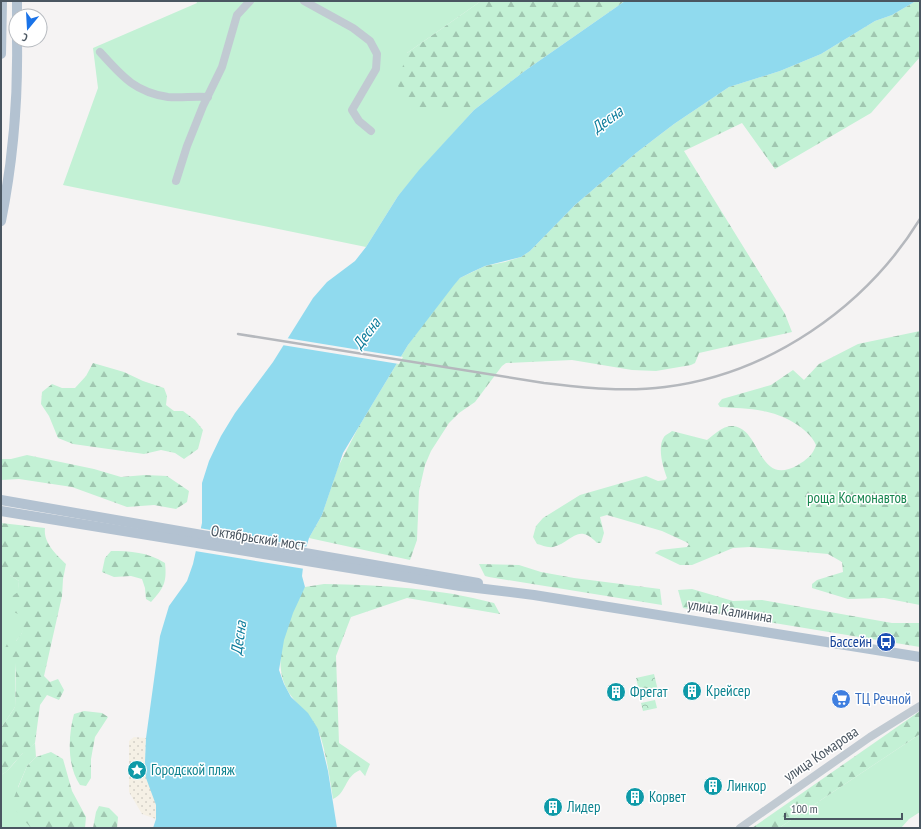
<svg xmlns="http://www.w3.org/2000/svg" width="921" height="829" font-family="'PT Sans Narrow',sans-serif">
<defs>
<pattern id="forest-firs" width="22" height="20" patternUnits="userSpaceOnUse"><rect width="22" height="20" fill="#c3f1d5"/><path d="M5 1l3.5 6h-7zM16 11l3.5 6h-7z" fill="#a0c6b0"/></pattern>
<pattern id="sand-dots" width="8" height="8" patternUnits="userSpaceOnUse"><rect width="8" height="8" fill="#f5f0e5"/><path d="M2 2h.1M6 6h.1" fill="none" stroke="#d4d0c7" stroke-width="1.8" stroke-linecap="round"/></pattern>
<pattern id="park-crowns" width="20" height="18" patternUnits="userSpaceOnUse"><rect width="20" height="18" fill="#c3f1d5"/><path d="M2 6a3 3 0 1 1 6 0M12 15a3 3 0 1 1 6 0" fill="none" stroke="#a0c6b0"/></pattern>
</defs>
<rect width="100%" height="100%" fill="#f5f3f3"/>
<g fill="#c3f1d5">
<polygon points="196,1 481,1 407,53 411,110 474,110 420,170 398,196 366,247 63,185 98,88 93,48 197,3"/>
<path d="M1 575H10L19 581C17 597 28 619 22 633 21 636 17 639 16 641L15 707 1 728Z"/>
<polygon points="920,734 920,812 909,819 901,828 779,828"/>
<path d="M35 743 36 757 27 766 18 787 31 828H1V775C9 771 14 763 20 756 25 751 29 750 35 743Z"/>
</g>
<g fill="url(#forest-firs)">
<polygon points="481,1 625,1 526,70 474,110 411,110 397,84 407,53"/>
<polygon points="916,1 920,1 920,57 871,113 775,169 742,123 684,151 785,314 792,332 699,353 695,363 691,365 656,371 632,370 572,360 506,363 502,366 475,402 459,413 449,423 431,451 425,465 419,491 417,540 410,560 309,538 322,515 338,467 358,428 408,345 445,293 460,278 485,266 505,262 521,257 530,251 575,205 636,153 674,124 729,87 780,71 821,54 875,21 892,15"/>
<path d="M920 331V605L884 598 848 599 812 588V584L817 580 843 572 842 562 828 554 750 547 733 548 692 565H680L655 553 660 550 687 547 689 544 686 542 662 531 607 515 600 517 604 533 601 543H597C577 522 572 543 553 547 547 548 542 545 537 544L533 537 536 526 543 518 580 495 646 476 658 481 665 480 667 478C663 468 657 447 664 437 665 435 670 433 672 431L707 440C714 435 723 425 733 426 762 429 757 488 798 465 806 460 813 455 816 445 809 428 782 414 763 411 749 408 734 408 720 407L718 404 722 399 771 385 793 370 804 380 819 364 858 344Z"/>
<polygon points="93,363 124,372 143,381 164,388 167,396 166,405 174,411 183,411 195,420 203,430 198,449 184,459 175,453 161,450 144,454 73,444 58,438 49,416 41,404 42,392 52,384 62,388 75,388 86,376"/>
<polygon points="27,455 94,469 121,477 145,475 167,476 189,491 187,502 176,509 154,505 127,507 72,487 19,479 1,480 1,459 11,459"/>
<path d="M1 523 45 528C43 543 57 555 66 564L63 579 62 596 44 676 50 682 58 679 64 690 59 700 47 695 40 705 35 743 28 751 22 754 6 772 1 775V728L15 707 16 672 15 663 4 650 8 642 16 641 22 633 23 616 11 611 8 599 18 592 19 581 10 575H1Z"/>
<path d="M111 551C131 551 147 552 165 563 167 582 164 588 151 602L146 599 145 588 142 579 131 576 114 577 102 572 105 558Z"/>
<polygon points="479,564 519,565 541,572 574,578 660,589 662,605 489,577 485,576"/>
<path d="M324 584C381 585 438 588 494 603L500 614 407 598 351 617 336 656 339 743 370 764 365 776 360 770C344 777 347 793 333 799 330 780 325 744 317 728 310 715 300 708 292 697 267 666 288 617 305 587Z"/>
<polygon points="692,589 733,601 762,600 892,623 920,623 920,647 683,608 678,590"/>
<path d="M84 711 102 713 108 717 95 737 91 759V778L86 786 80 785C67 766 68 736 74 714Z"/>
<polygon points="920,711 920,734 779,828 752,828"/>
<polygon points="51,752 63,759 72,791 86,817 85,828 31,828 17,812 13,800 27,766 36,757"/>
<polygon points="99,806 109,808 118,817 117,828 93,828 96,812"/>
</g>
<polygon fill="url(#sand-dots)" points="134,737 146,738 145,762 156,805 156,819 142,814 129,792 129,741"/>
<g fill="url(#park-crowns)">
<polygon points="654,674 659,695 641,699 636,678"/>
<polygon points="655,700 657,708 643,711 641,703"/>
</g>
<polygon fill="#90daee" points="625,1 916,1 892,15 875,21 821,54 780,71 729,87 674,124 636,153 575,205 530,251 521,257 485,266 472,272 460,278 454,285 408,345 343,453 322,515 309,538 305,551 302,576 305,587 293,613 284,640 279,670 284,684 291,697 308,713 318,729 328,771 337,828 153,828 156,819 156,805 146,778 145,762 146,738 160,636 169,606 187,581 193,564 202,523 202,483 209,461 221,436 235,413 273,362 313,298 327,282 355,261 366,247 398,196 419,170 474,110 526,70"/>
<g fill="#f5f3f3">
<polygon points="286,338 403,357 399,364 282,345"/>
<polygon points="199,528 308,547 305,569 195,551"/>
</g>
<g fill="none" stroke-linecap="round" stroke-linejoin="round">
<g stroke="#c1cad2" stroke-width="8">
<polyline points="304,1 353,28 370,41 377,54 376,69 352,110 359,121 371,131"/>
<path d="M100 52C121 75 134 92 168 97 181 98 195 96 208 97"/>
<polyline points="176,181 187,146 203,106 222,67 237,15 250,1"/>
<polyline points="740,828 870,737 920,706"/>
</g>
<g stroke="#b3c2d1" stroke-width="10">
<polyline points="17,1 17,16"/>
<polyline points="1,54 2,1"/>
<path d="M1 221C13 161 18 100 17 40"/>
<polyline points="1,500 478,583"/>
<polyline points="1,511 460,586 534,595 920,657"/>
</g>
<path stroke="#b5b8bd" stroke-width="2.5" d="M238 334 544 383C585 388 625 392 665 387 769 374 865 308 920 219"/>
</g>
<defs>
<g id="bus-disc" transform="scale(1)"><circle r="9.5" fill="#1a4fb4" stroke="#fff"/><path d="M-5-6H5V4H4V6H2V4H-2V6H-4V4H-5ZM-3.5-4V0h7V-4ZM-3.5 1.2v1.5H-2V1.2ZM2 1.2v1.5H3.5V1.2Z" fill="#fff"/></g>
<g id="building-disc" transform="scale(1)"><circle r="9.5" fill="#0f9aa8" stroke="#fff"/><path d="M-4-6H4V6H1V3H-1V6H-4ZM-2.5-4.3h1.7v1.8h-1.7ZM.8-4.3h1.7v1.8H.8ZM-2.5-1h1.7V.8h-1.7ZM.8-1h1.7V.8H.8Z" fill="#fff"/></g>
<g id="supermarket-disc" transform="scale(1)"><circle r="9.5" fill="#3f7fe0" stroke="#fff"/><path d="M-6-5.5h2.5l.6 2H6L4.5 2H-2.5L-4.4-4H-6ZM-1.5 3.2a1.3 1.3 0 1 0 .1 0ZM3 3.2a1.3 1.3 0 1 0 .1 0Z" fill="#fff"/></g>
<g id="sight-disc" transform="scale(1)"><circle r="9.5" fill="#0f9aa8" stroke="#fff"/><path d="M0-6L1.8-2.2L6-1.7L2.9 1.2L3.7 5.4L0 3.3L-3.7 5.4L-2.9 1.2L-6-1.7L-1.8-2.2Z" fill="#fff"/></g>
</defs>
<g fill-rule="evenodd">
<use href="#bus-disc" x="886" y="642"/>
<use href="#building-disc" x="692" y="691"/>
<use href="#building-disc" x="616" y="692"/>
<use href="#supermarket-disc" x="841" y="699"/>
<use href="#sight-disc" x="137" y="770"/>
<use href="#building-disc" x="713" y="786"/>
<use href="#building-disc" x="635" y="797"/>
<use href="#building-disc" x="553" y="807"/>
</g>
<g text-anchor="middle" stroke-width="3" stroke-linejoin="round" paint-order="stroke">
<g font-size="15" fill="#17864f" stroke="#fff">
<text x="857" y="503">роща Космонавтов</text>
</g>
<g font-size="15" fill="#4a5661" stroke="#fff">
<text transform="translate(258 538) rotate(9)" y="5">Октябрьский мост</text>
<text transform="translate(730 611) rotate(9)" y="5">улица Калинина</text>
<text transform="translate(821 754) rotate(-34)" y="5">улица Комарова</text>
</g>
<g font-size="15" fill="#164399" stroke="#fff" text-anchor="end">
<text x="872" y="647">Бассейн</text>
</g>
<g font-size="15" fill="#0d838f" stroke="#fff" text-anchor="start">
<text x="706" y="696">Крейсер</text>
<text x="630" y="697">Фрегат</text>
<text x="151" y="775">Городской пляж</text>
<text x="727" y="791">Линкор</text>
<text x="649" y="802">Корвет</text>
<text x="567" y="812">Лидер</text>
</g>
<g font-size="15" fill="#366cbe" stroke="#fff" text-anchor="start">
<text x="855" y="704">ТЦ Речной</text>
</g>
<g font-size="16" font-style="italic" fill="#0c7c9b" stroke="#fff">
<text transform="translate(607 119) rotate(-36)" y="6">Десна</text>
<text transform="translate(366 333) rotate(-53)" y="6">Десна</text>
<text transform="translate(238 638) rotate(-82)" y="6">Десна</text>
</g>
</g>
<rect width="921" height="829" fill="none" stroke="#4a5661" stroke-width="4"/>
<g transform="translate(28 28) rotate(198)"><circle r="19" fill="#ffffff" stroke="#b7bbc0"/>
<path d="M0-3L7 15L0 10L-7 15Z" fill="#1a73e8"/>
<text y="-6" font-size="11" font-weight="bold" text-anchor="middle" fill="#4a5661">С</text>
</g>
<path d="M785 813v6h117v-6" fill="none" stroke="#4a5661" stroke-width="2"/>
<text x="791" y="813" font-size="12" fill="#4a5661" stroke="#ffffff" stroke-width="3" paint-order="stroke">100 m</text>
</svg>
